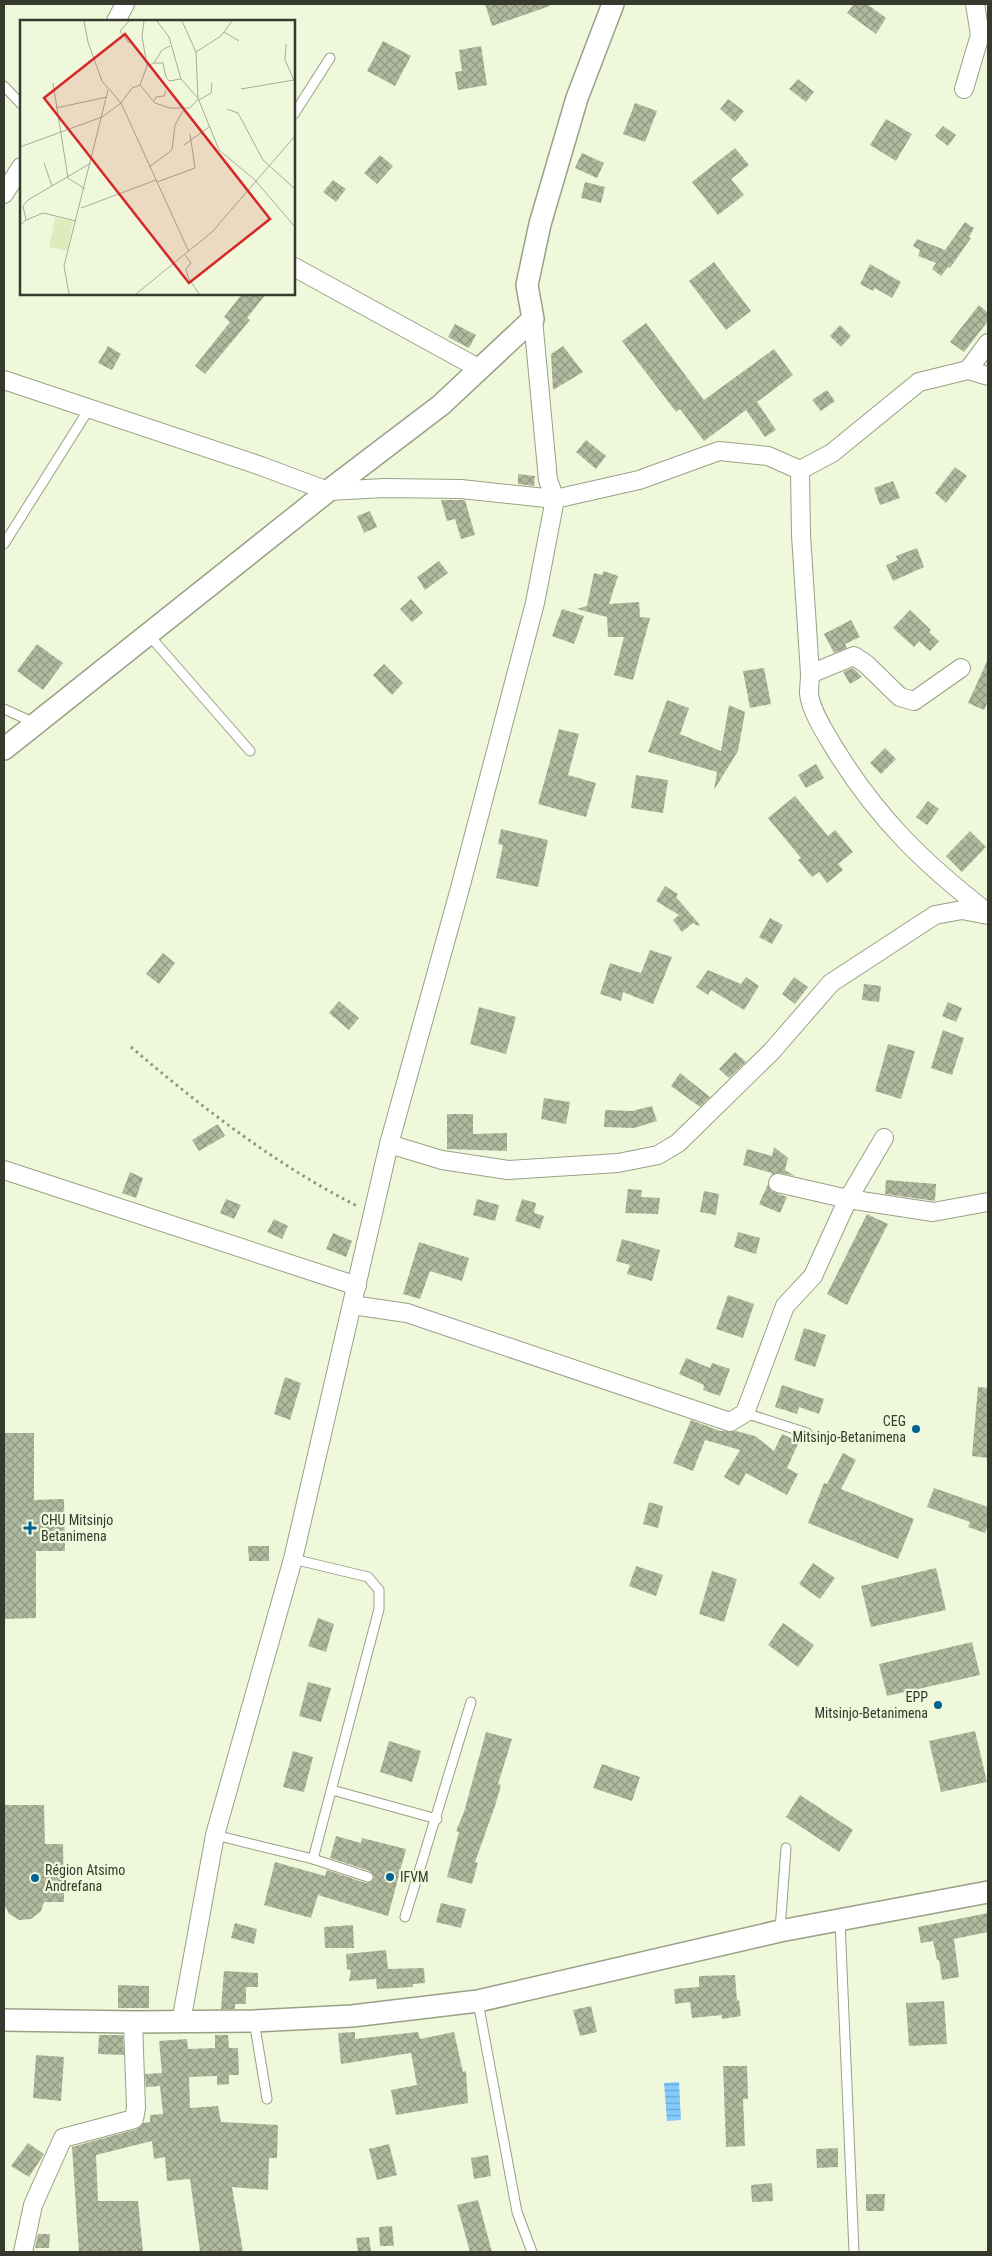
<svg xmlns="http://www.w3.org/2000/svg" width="992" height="2256" font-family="'Roboto Condensed',sans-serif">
<defs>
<pattern id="water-rules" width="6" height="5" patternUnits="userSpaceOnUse" patternTransform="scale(1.25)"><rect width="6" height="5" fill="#83cbfd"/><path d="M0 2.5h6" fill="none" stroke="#6ca6cd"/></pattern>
<pattern id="building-cross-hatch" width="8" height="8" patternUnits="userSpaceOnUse" patternTransform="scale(1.25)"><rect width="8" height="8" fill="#b1b99e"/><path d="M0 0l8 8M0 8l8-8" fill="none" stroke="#919781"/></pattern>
</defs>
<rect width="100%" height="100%" fill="#f0f8dc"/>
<polygon fill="url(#water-rules)" points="679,2082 681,2120 667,2121 664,2083"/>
<g fill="url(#building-cross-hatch)">
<polygon points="485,4 549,4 550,6 492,26"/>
<polygon points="854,4 867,4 886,18 876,34 847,13"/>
<polygon points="383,41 411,56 395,86 367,71"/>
<polygon points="481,46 487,85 458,90 455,72 462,71 459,50"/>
<polygon points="798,79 814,92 806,102 789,89"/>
<polygon points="728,99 744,111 735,122 720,109"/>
<polygon points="635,103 657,111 645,142 623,134"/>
<polygon points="886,119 912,134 896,161 870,145"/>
<polygon points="943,126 956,135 948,146 935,136"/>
<polygon points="735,148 749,165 731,179 744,195 718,215 692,182"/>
<polygon points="582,153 604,163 597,178 575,168"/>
<polygon points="380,155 393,166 377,184 364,173"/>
<polygon points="333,180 346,189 336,202 323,192"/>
<polygon points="585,182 605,187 601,203 581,198"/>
<polygon points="965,222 974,228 969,237 971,238 950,268 948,267 941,276 932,269 936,263 918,256 920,250 913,246 917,239 945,250"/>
<polygon points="714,262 751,311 726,330 689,281"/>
<polygon points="870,264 901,282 892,298 875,288 873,291 860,284"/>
<polygon points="242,294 266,294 247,318 250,320 205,374 195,366 230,322 224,317"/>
<polygon points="979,305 988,313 988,321 964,352 950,342"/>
<polygon points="646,323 704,400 774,349 793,375 757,402 776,430 765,437 746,410 704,441 680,409 676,412 622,341"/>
<polygon points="455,324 476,335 469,348 448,337"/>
<polygon points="840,325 851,336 841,347 830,336"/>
<polygon points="108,346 121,354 112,370 98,363"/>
<polygon points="563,346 583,372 553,390 551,354"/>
<polygon points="827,390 835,401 821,411 812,400"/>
<polygon points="586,440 606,456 596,469 576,452"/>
<polygon points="955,467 967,476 946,503 935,493"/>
<polygon points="518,474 535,476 534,486 518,484"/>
<polygon points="893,481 900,498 880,505 874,488"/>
<polygon points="441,500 465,500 475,535 461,539 455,519 447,521"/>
<polygon points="370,511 377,527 364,533 357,516"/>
<polygon points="917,548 924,567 893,581 886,565 898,560 896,556"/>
<polygon points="439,561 448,573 425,590 417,577"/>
<polygon points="604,571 618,576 609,604 639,602 640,617 650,618 633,680 614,675 624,637 608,637 607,617 577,609 587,606 594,573 602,575"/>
<polygon points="411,599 423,613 412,622 400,609"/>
<polygon points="562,609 584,616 574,644 552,636"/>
<polygon points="910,610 931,630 929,632 939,641 930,651 919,641 914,647 893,628"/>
<polygon points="851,620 860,637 845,644 847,648 834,653 824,634"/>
<polygon points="37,644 63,663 43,690 17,671"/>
<polygon points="988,659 988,702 984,710 968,703"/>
<polygon points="384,664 403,683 392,695 373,675"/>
<polygon points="764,668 771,704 750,708 743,671"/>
<polygon points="853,668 862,677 850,684 843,672"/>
<polygon points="667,700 689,708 680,734 721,751 729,705 745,712 738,751 714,790 717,772 648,752"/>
<polygon points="559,729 579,734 568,775 596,783 586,817 538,804"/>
<polygon points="885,748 896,759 881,774 870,763"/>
<polygon points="816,764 824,778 806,788 798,775"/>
<polygon points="636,775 668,780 663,813 631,808"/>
<polygon points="795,796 828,836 835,830 853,852 838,864 843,870 827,883 819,872 812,877 798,860 801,858 768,818"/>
<polygon points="928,801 939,809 927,825 916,817"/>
<polygon points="501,829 548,840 538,887 496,878 503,845 498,844"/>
<polygon points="970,831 986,847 962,872 946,856"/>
<polygon points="665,886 678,894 676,897 700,925 698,926 693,923 682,932 673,920 679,915 656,901"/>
<polygon points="770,918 783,925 772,944 759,937"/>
<polygon points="650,950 672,957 653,1004 623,992 621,1001 600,994 610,963 641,973"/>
<polygon points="163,953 175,963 159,984 146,974"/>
<polygon points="708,970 741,984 746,977 759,986 744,1010 711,990 708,995 696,987"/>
<polygon points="794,977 808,987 795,1004 782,994"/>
<polygon points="864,984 881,986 879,1002 862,1000"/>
<polygon points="339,1001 359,1018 349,1030 329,1013"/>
<polygon points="948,1002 962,1008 956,1022 942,1016"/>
<polygon points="479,1007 516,1017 506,1054 470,1044"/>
<polygon points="943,1030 964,1038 952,1075 931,1068"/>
<polygon points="888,1044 915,1051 901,1099 875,1091"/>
<polygon points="735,1052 746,1062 729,1078 719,1069"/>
<polygon points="680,1073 710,1097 700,1107 671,1086"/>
<polygon points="544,1098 570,1102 566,1124 541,1119"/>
<polygon points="652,1106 657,1121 634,1128 604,1127 605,1110 632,1111"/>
<polygon points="447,1114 473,1114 473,1134 507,1133 507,1151 447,1149"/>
<polygon points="218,1124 225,1136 199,1151 192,1140"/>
<polygon points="774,1147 788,1158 785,1170 795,1176 780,1173 771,1175 772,1173 743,1165 747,1149 772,1156"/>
<polygon points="130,1172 143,1178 136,1198 122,1193"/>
<polygon points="886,1180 936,1184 935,1201 885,1194"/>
<polygon points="768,1184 771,1191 787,1197 780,1213 759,1204"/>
<polygon points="628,1189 642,1190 641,1197 660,1198 658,1214 625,1213"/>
<polygon points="704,1191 719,1194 716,1215 700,1212"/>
<polygon points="226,1199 241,1205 234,1219 220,1213"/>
<polygon points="477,1199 499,1205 495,1221 473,1215"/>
<polygon points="522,1199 536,1203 534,1213 544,1216 540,1229 515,1221"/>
<polygon points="867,1214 888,1224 847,1305 827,1294"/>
<polygon points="274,1219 288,1226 282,1239 267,1232"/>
<polygon points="738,1232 760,1238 756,1254 734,1247"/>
<polygon points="333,1233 352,1241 346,1257 326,1249"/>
<polygon points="622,1239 660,1250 652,1281 627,1274 630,1265 616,1261"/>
<polygon points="419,1242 469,1258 462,1281 430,1271 420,1299 403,1294"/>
<polygon points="728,1295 754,1304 743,1338 716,1329"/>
<polygon points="804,1328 826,1335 815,1367 794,1360"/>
<polygon points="686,1358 710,1368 712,1363 730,1369 720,1396 703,1390 704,1385 679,1374"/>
<polygon points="285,1377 301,1383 290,1420 274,1414"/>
<polygon points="782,1385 824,1399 819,1414 799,1407 797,1414 775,1407"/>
<polygon points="978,1387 988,1388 988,1458 972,1456"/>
<polygon points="691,1420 720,1431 736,1431 755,1436 774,1451 782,1434 799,1442 787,1468 798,1474 787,1495 746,1473 739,1486 724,1477 740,1450 705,1440 693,1471 673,1463"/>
<polygon points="4,1433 34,1433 34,1500 64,1499 65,1551 36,1551 36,1618 4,1619"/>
<polygon points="843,1453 856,1460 841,1489 914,1519 898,1559 808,1523 824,1483 827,1484"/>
<polygon points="934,1488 988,1507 988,1525 985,1533 968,1527 970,1522 927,1507"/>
<polygon points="649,1502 663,1506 658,1528 643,1524"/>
<polygon points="248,1546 269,1546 269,1561 249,1561"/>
<polygon points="813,1563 835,1578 820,1599 799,1584"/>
<polygon points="636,1566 663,1575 656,1596 629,1586"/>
<polygon points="936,1568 946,1610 871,1627 861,1586"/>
<polygon points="712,1571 737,1579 724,1622 699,1614"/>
<polygon points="318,1618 334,1624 326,1652 308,1646"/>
<polygon points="783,1623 814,1645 798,1667 768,1645"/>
<polygon points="972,1642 980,1675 887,1696 879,1664"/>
<polygon points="308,1682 331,1688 321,1722 299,1716"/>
<polygon points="975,1731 987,1782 941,1792 929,1741"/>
<polygon points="486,1732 512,1739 498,1784 501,1785 495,1806 475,1862 478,1863 472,1884 447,1877 459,1832 456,1831 464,1812"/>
<polygon points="389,1741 421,1751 412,1782 380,1772"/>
<polygon points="293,1751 313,1757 304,1792 283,1787"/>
<polygon points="602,1764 640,1777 632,1801 593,1788"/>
<polygon points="800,1795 853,1830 839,1852 786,1817"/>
<polygon points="4,1805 44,1805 45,1844 63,1844 64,1902 44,1902 41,1911 31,1919 19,1920 9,1914 4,1904"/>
<polygon points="336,1836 361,1843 362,1838 406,1849 388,1916 318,1895 311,1918 264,1905 275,1862 325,1876 327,1870 366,1883 372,1881 374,1876 370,1871 330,1858"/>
<polygon points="441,1903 466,1909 461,1928 436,1922"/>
<polygon points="988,1913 988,1932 954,1939 959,1977 942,1980 939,1960 937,1960 933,1941 921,1943 918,1927"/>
<polygon points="235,1923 257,1929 254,1944 231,1938"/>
<polygon points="353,1925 354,1948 325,1948 324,1927"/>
<polygon points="386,1950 388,1969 424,1968 425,1983 413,1984 413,1987 377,1989 376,1979 349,1981 351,1970 347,1969 346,1954"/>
<polygon points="224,1971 258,1973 258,1987 246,1987 246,2004 235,2004 235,2009 221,2009"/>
<polygon points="735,1975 737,2001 739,2000 741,2016 722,2019 722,2015 692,2018 690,2002 675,2004 674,1989 699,1987 699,1976"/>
<polygon points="118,1985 149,1986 149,2008 118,2008"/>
<polygon points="944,2001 947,2044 909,2046 906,2003"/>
<polygon points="591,2006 597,2032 580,2036 573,2010"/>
<polygon points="355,2032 355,2039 418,2032 420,2039 454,2032 463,2072 466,2071 468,2103 396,2115 391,2090 417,2085 411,2053 341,2064 338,2033"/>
<polygon points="99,2035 123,2035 124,2055 98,2054"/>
<polygon points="215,2035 228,2035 229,2048 238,2048 239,2075 229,2075 229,2084 217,2085 217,2076 189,2077 190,2108 218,2106 221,2122 278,2125 277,2158 269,2158 268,2190 232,2187 243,2252 200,2252 190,2179 167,2181 165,2157 154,2159 152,2141 96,2155 98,2201 138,2201 143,2252 79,2252 72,2147 137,2129 143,2123 150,2122 150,2115 163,2114 160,2086 146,2087 145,2074 162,2073 159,2041 187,2039 188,2049 215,2048"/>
<polygon points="36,2055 64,2057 61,2101 33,2098"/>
<polygon points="723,2066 747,2066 748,2099 743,2099 745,2146 726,2147"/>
<polygon points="28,2143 44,2154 29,2177 11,2166"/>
<polygon points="389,2144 397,2175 377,2180 369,2149"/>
<polygon points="838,2148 838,2167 817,2168 816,2149"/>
<polygon points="488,2155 491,2176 474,2179 471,2158"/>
<polygon points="772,2183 773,2201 752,2202 751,2185"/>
<polygon points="866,2194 885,2194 884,2211 866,2211"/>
<polygon points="478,2200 492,2252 470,2252 457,2205"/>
<polygon points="392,2226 394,2246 380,2246 379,2227"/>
<polygon points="38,2234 50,2234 49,2248 35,2248"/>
<polygon points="369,2237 371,2252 358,2252 356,2238"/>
</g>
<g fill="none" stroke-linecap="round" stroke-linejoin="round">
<g stroke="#99a086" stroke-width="11">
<g id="service">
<polyline points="4,86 21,104"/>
<polyline points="294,114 330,58"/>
<polyline points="4,544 89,409"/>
<polyline points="148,634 250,751"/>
<polyline points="4,709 35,723"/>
<polyline points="745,1413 807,1433"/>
<polyline points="293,1559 368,1577 379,1590 379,1609 313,1859"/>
<polyline points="332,1790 437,1819"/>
<polyline points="215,1835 313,1859 368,1877"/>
<polyline points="405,1917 471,1702"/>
<polyline points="840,1921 854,2252"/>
<polyline points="780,1930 786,1848"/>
<polyline points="478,2002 517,2212 532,2252"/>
<polyline points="254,2021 267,2099"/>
</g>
</g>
<g stroke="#99a086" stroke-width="20">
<g id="minor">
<polyline points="116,21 125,4"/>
<polyline points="964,89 980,35 975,4"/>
<polyline points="4,194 21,167"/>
<polyline points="294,267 480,369"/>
<polyline points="968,370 988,376"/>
<polyline points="4,380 261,466 328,491 385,488 461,489 555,499 548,480 533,319"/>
<path d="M800 470 801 535 810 674C810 680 809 687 809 693 810 711 829 739 838 754 880 821 926 865 988 913"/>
<polyline points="810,674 854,656 866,664 900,697 914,701 961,668"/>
<polyline points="389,1144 442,1160 508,1170 618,1163 658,1155 678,1143 772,1051 831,983 935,915 962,910 988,915"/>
<polyline points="4,1170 357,1286"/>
<polyline points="778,1183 848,1199 933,1212 988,1202"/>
<polyline points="352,1305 407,1313 730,1422 745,1413 785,1306 813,1276 848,1199 884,1138"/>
<polyline points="181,2022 215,1835 293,1559 389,1144 459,892 535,603 555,499 639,480 719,451 768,456 800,470 832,453 919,382 968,370 988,343"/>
<polyline points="23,2252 33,2205 63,2138 134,2119 136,2108 133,2022"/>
</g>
</g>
<g stroke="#99a086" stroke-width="24">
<g id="tertiary">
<polyline points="4,749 328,491 441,405 533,319 527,285 540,224 577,98 613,4"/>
<polyline points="4,2020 133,2022 254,2021 352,2016 478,2001 780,1931 988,1892"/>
</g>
</g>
<path stroke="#8f9582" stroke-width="3" stroke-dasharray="2.5 4" stroke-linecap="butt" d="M131 1047C201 1107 275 1164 357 1206"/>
<use href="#service" stroke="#fff" stroke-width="9"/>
<use href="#minor" stroke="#fff" stroke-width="18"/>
<use href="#tertiary" stroke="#fff" stroke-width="21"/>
</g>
<g fill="#016292" stroke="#f0f8dc" stroke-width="2">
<circle cx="916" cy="1429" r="5"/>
<path d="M27.5 1520.5h5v5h5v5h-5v5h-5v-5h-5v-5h5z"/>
<circle cx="938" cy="1705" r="5"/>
<circle cx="390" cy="1877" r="5"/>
<circle cx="35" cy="1878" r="5"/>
</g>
<g text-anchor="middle" stroke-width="4.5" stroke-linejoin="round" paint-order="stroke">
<g font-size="14" fill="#36392e" stroke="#f0f8dc" text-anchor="start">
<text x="906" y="1426" text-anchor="end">CEG<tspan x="906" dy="16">Mitsinjo-Betanimena</tspan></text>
<text x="41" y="1525">CHU Mitsinjo<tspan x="41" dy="16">Betanimena</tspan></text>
<text x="928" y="1702" text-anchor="end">EPP<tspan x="928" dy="16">Mitsinjo-Betanimena</tspan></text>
<text x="45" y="1875">Région Atsimo<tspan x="45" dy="16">Andrefana</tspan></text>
<text x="400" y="1882">IFVM</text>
</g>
</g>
<g transform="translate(20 20)">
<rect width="275" height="275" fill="#f0f8dc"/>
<path d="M35 198 53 201 47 231 29 227Z" fill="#dfebbd"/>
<path fill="none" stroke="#a6ac96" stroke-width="1" d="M124 1 122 16 127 46 120 65 112 68 101 83 169 232M137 1 149 17 161 59 178 78M162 1 176 32 178 78 199 130 235 160 275 207M204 12 219 21M109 23 100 11 109 1M266 24 265 40 274 60M176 32 201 16 212 1M134 43H143L146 57 149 61 161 59M127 46 134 43 142 30 150 26M33 63 48 158 65 169M120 65 135 83 150 88H170L178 79M221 69 274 60M179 80 191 73 192 63M134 81 136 77 144 76 146 71M36 88 87 77M207 89 218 93 243 140 275 169M164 125 189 107M0 127 82 97 101 83 82 61 68 22 64 1M24 143 32 166M129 147 152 130 155 105 164 89M137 162 175 148 170 114M61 188 136 160M6 200 23 193 56 201M0 205 6 200 3 186 8 180 71 143M165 235 171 243 166 249 168 257 179 274M49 274 44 246 88 70M116 274 192 212 275 116"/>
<path fill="#d62828" fill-opacity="0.15" stroke="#d62828" stroke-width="2.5" d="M105 14 250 199 169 263 24 78Z"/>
<rect width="275" height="275" fill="none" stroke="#36392e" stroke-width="2.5"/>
</g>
<rect width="992" height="2256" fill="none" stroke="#36392e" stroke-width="10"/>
</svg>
